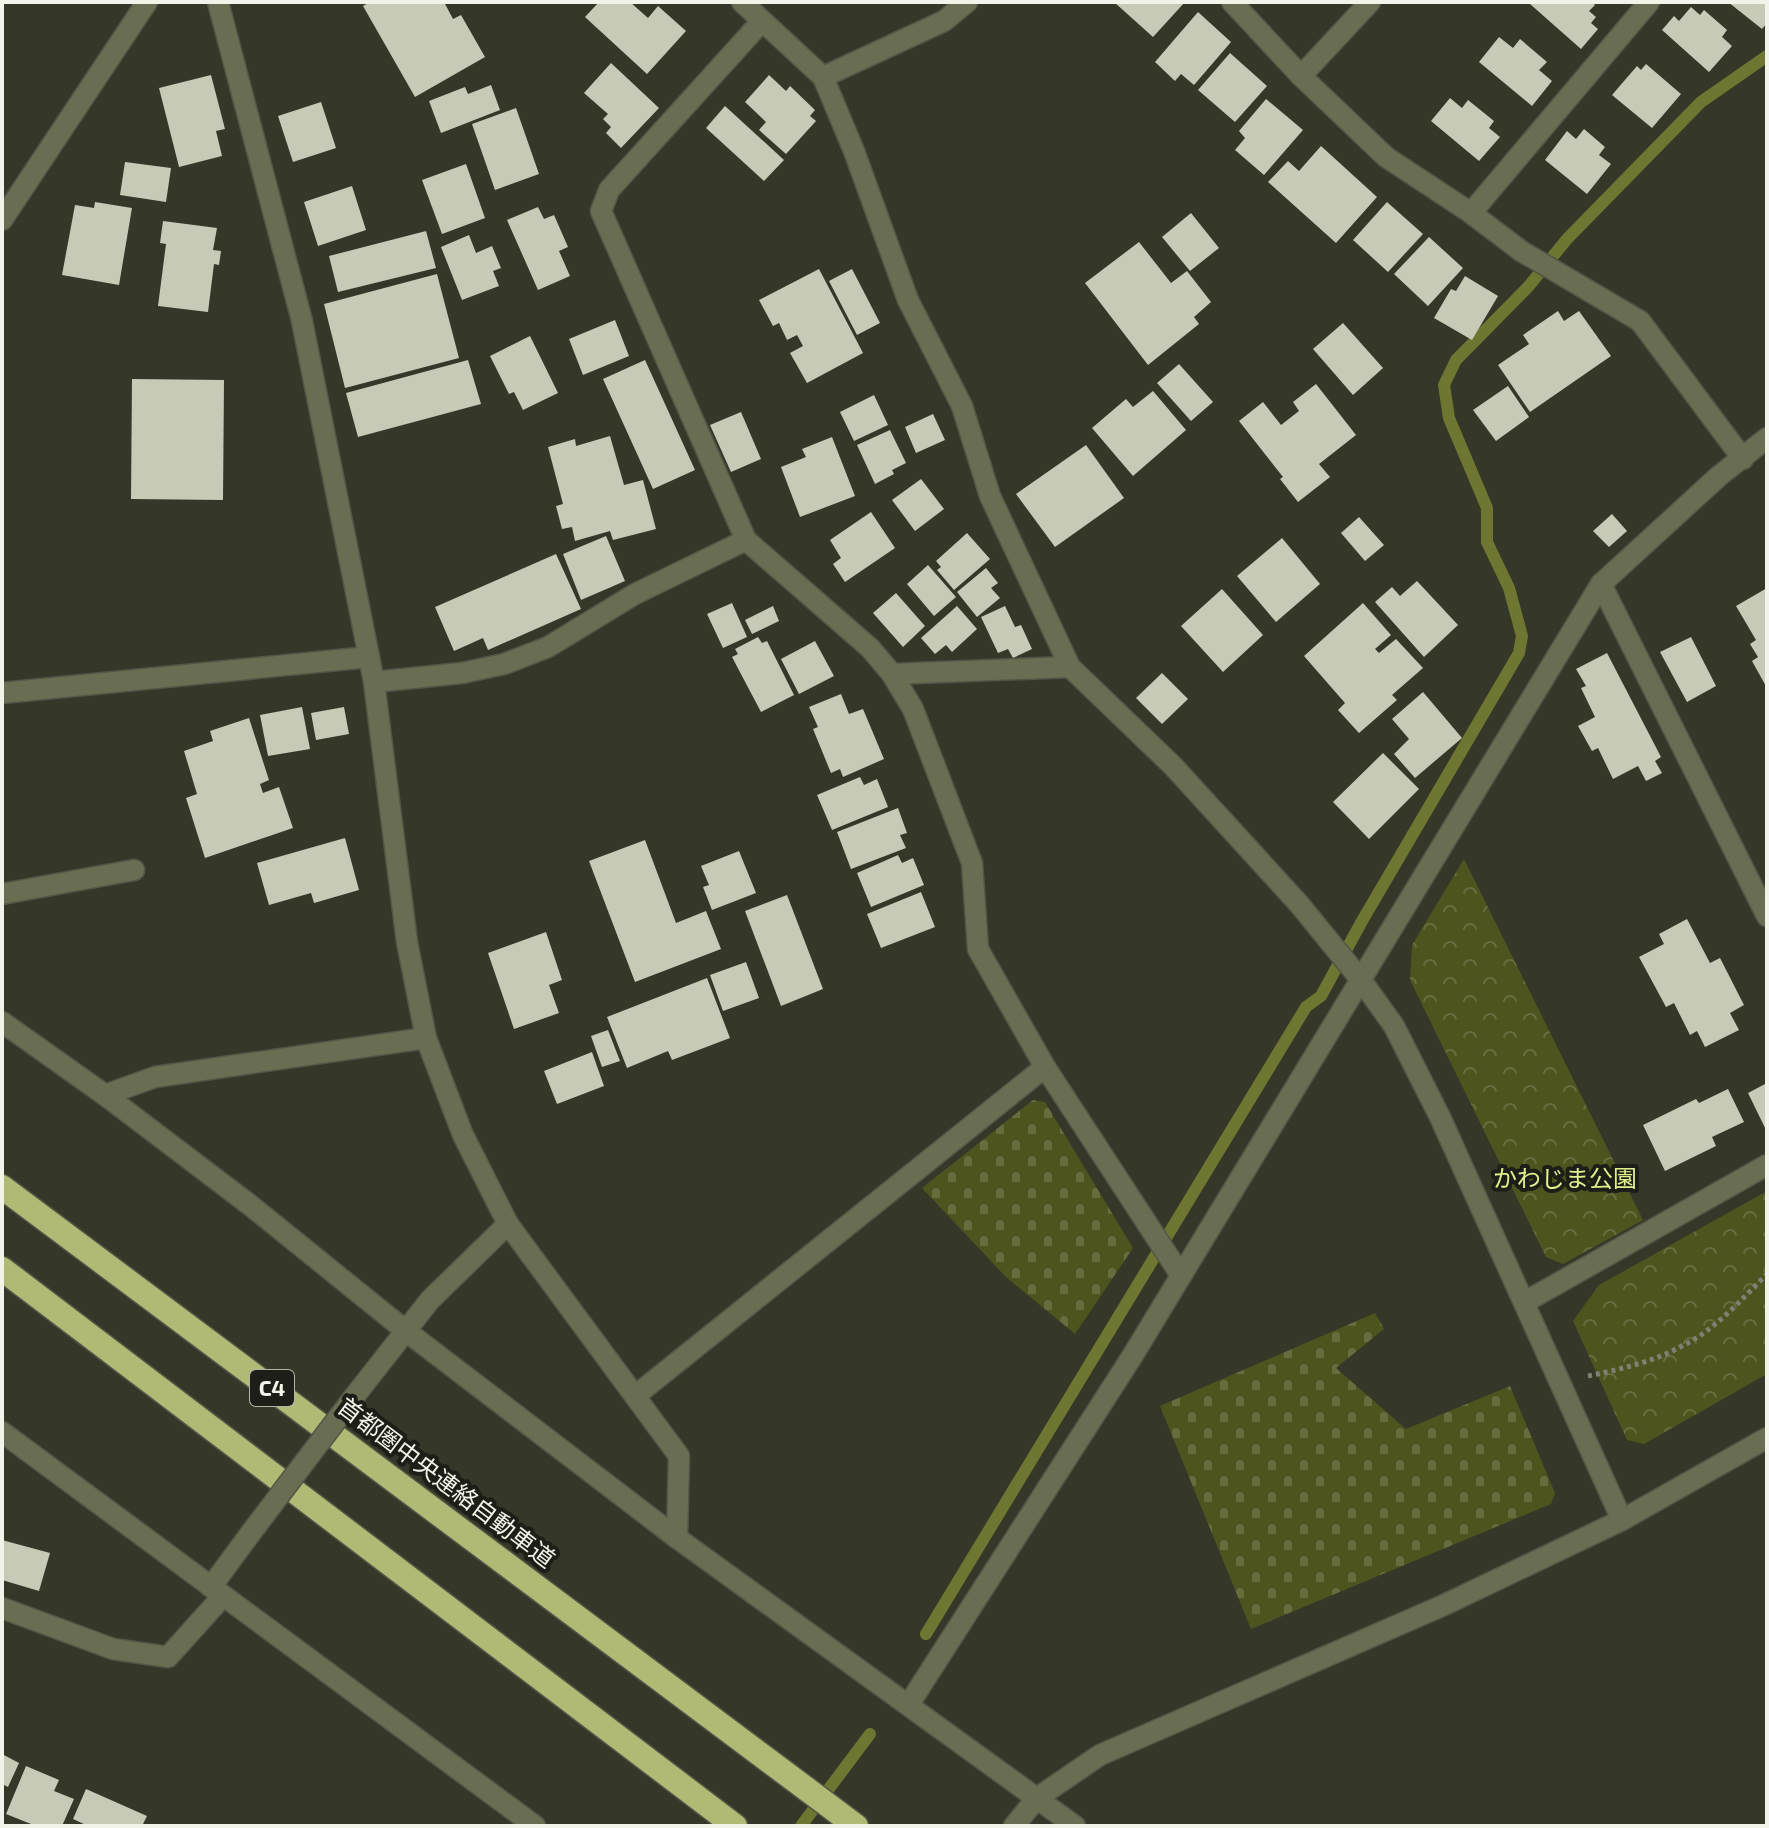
<svg xmlns="http://www.w3.org/2000/svg" width="1769" height="1828" font-family="'Exo 2','Noto Sans JP',sans-serif">
<defs>
<pattern id="cemetery-stones" width="16" height="16" patternUnits="userSpaceOnUse" patternTransform="scale(2)"><rect width="16" height="16" fill="#4e541e"/><path d="M2 7V4a2 2 0 0 1 4 0v3zM10 15v-3a2 2 0 0 1 4 0v3z" fill="#686d3f"/></pattern>
<pattern id="park-crowns" width="20" height="18" patternUnits="userSpaceOnUse" patternTransform="scale(2)"><rect width="20" height="18" fill="#4e541e"/><path d="M2 6a3 3 0 1 1 6 0M12 15a3 3 0 1 1 6 0" fill="none" stroke="#686d3f"/></pattern>
</defs>
<rect width="100%" height="100%" fill="#353728"/>
<g fill="url(#cemetery-stones)">
<polygon points="1033,1100 1045,1102 1133,1248 1075,1334 1006,1277 922,1188"/>
<polygon points="1375,1313 1384,1329 1336,1368 1406,1429 1510,1386 1555,1493 1551,1504 1251,1629 1160,1406"/>
</g>
<g fill="url(#park-crowns)">
<polygon points="1464,859 1643,1220 1563,1264 1546,1257 1410,980 1412,945"/>
<polygon points="1767,1191 1767,1374 1644,1444 1627,1440 1573,1321 1599,1285"/>
</g>
<g fill="none" stroke-linecap="round" stroke-linejoin="round">
<g stroke="#6e7632" stroke-width="12">
<polyline points="926,1634 1306,1007 1321,996 1362,921 1519,653 1522,636 1509,588 1487,542 1487,508 1449,418 1444,385 1456,360 1528,287 1567,239 1701,102 1767,56"/>
<polyline points="801,1826 870,1734"/>
</g>
</g>
<g fill="#c7cab7">
<polygon points="370,2 444,2 453,19 461,15 485,57 415,97 363,6"/>
<polygon points="599,2 630,2 648,18 658,6 686,31 647,74 585,17"/>
<polygon points="1114,2 1185,2 1153,37"/>
<polygon points="1532,2 1591,2 1595,5 1589,11 1596,17 1591,23 1598,29 1581,49 1530,4"/>
<polygon points="1728,2 1767,2 1767,23 1762,29"/>
<polygon points="1691,7 1700,15 1704,10 1727,30 1722,37 1732,46 1709,72 1662,30 1674,16 1679,21"/>
<polygon points="1198,12 1231,42 1194,85 1181,74 1175,81 1155,62"/>
<polygon points="1499,37 1513,48 1520,39 1547,62 1539,70 1552,81 1532,106 1479,62"/>
<polygon points="1230,53 1267,86 1235,122 1198,90"/>
<polygon points="611,63 659,108 621,148 606,133 611,127 603,119 608,114 584,93"/>
<polygon points="1646,64 1681,94 1652,128 1612,95 1637,66 1641,70"/>
<polygon points="211,75 225,129 216,131 222,156 179,167 159,88"/>
<polygon points="769,75 786,91 790,86 815,110 810,116 816,121 786,154 759,130 766,122 745,102"/>
<polygon points="491,85 500,110 441,133 429,101 465,87 468,94"/>
<polygon points="1450,98 1462,108 1468,100 1494,121 1489,128 1500,137 1479,161 1431,121"/>
<polygon points="1266,99 1303,130 1264,175 1235,150 1245,138 1239,131"/>
<polygon points="321,102 336,148 293,162 278,116"/>
<polygon points="725,106 784,160 764,181 706,128"/>
<polygon points="516,108 539,174 495,190 472,124"/>
<polygon points="1584,129 1605,147 1599,155 1611,164 1587,194 1545,160 1567,131 1576,139"/>
<polygon points="1321,146 1377,197 1336,243 1268,182 1288,161 1299,171"/>
<polygon points="125,162 171,168 166,202 120,195"/>
<polygon points="466,164 485,218 442,234 422,180"/>
<polygon points="352,186 366,230 318,246 304,202"/>
<polygon points="95,202 132,208 119,285 62,275 75,205 94,208"/>
<polygon points="1387,202 1423,234 1388,272 1353,240"/>
<polygon points="538,207 544,219 554,215 568,247 559,251 570,276 538,290 507,220"/>
<polygon points="1191,213 1219,248 1190,271 1162,237"/>
<polygon points="163,221 217,228 213,250 221,251 219,265 214,264 208,312 158,306 166,244 160,243"/>
<polygon points="426,231 436,268 338,292 329,256"/>
<polygon points="469,235 476,253 492,246 501,268 493,271 499,286 462,300 441,247"/>
<polygon points="1429,237 1463,268 1428,306 1394,274"/>
<polygon points="1139,242 1171,283 1187,271 1211,302 1194,317 1199,324 1148,365 1085,283"/>
<polygon points="819,269 863,353 807,383 790,353 803,346 797,335 787,340 779,323 773,326 759,300"/>
<polygon points="852,269 880,323 857,335 829,281"/>
<polygon points="437,274 459,358 345,388 324,304"/>
<polygon points="1465,276 1498,296 1472,340 1434,318 1451,289 1456,291"/>
<polygon points="1558,311 1564,321 1579,311 1611,356 1530,412 1498,365 1529,344 1523,335"/>
<polygon points="615,320 629,356 583,375 569,339"/>
<polygon points="1343,323 1383,368 1353,395 1313,349"/>
<polygon points="530,336 558,393 523,410 514,392 509,394 490,356"/>
<polygon points="468,360 481,404 358,437 346,393"/>
<polygon points="645,360 695,470 653,489 603,379"/>
<polygon points="1179,364 1213,402 1191,421 1157,383"/>
<polygon points="132,379 224,380 223,500 131,499"/>
<polygon points="1316,384 1356,435 1319,464 1330,477 1298,502 1280,479 1283,477 1239,421 1263,402 1281,425 1299,411 1293,402"/>
<polygon points="1508,386 1529,417 1496,441 1473,410"/>
<polygon points="1153,391 1186,430 1133,476 1092,428 1126,399 1133,407"/>
<polygon points="874,395 888,425 854,441 840,412"/>
<polygon points="741,412 761,459 731,472 710,425"/>
<polygon points="933,414 945,440 916,453 905,427"/>
<polygon points="890,430 906,463 892,470 894,474 875,484 857,445"/>
<polygon points="610,436 624,485 643,480 656,529 613,540 610,531 575,541 572,527 562,529 556,506 563,504 548,447 575,439 576,446"/>
<polygon points="832,437 855,496 800,517 781,467 806,457 802,449"/>
<polygon points="1086,445 1124,498 1055,547 1016,494"/>
<polygon points="921,479 944,509 915,531 892,500"/>
<polygon points="871,512 895,548 845,582 833,564 841,558 830,540"/>
<polygon points="1612,514 1627,531 1609,547 1593,531"/>
<polygon points="1359,517 1384,545 1365,561 1341,533"/>
<polygon points="967,533 990,559 954,590 937,570 941,567 936,561"/>
<polygon points="606,536 625,581 581,600 563,554"/>
<polygon points="1282,538 1320,584 1276,622 1237,576"/>
<polygon points="556,554 581,609 488,650 483,638 454,651 435,607"/>
<polygon points="928,565 956,597 934,616 907,584"/>
<polygon points="986,568 998,583 991,588 1000,598 977,617 957,592"/>
<polygon points="1417,581 1458,625 1424,657 1375,602 1392,587 1400,596"/>
<polygon points="1767,588 1767,688 1752,661 1758,657 1750,644 1756,640 1736,606"/>
<polygon points="1222,589 1263,635 1223,672 1181,626"/>
<polygon points="896,593 925,626 903,647 873,613"/>
<polygon points="732,603 747,637 723,648 707,614"/>
<polygon points="1363,603 1391,635 1375,649 1379,653 1396,639 1423,668 1392,695 1397,700 1359,733 1338,710 1345,703 1304,656"/>
<polygon points="773,606 779,621 752,634 745,620"/>
<polygon points="957,606 977,629 952,652 946,645 935,654 921,638"/>
<polygon points="1005,606 1015,627 1021,625 1032,649 1013,658 1008,649 998,653 981,617"/>
<polygon points="758,637 762,643 767,641 794,695 761,712 732,657 738,654 735,649"/>
<polygon points="1691,637 1716,686 1687,702 1660,652"/>
<polygon points="815,641 834,676 799,694 781,659"/>
<polygon points="1607,653 1661,757 1655,761 1662,773 1646,781 1638,766 1613,779 1598,748 1592,751 1578,726 1595,717 1581,688 1586,686 1576,669"/>
<polygon points="1162,673 1188,699 1162,724 1136,698"/>
<polygon points="1423,692 1462,738 1415,778 1394,754 1409,739 1392,719"/>
<polygon points="841,694 849,714 863,709 884,759 843,777 840,769 831,773 813,729 818,727 809,707"/>
<polygon points="302,707 310,749 268,756 260,715"/>
<polygon points="344,707 349,734 316,740 311,713"/>
<polygon points="249,718 269,780 260,784 263,793 279,787 293,828 205,858 186,798 197,794 184,751 213,741 210,731"/>
<polygon points="1383,753 1419,789 1369,839 1333,802"/>
<polygon points="860,777 864,785 877,779 888,807 832,830 817,795"/>
<polygon points="898,808 907,833 900,835 906,848 851,869 837,832"/>
<polygon points="345,838 359,890 314,903 311,893 269,905 257,863"/>
<polygon points="645,840 676,923 706,911 721,949 635,982 589,861"/>
<polygon points="739,851 756,893 712,910 703,887 709,885 701,866"/>
<polygon points="898,855 902,863 913,858 924,885 871,907 857,873"/>
<polygon points="921,892 935,927 881,948 867,914"/>
<polygon points="787,895 823,989 781,1006 745,911"/>
<polygon points="1687,919 1710,963 1720,958 1744,1005 1730,1013 1739,1030 1705,1047 1697,1031 1690,1035 1674,1003 1666,1007 1639,957 1664,944 1659,934"/>
<polygon points="546,932 562,980 549,985 559,1013 514,1029 488,953"/>
<polygon points="746,962 759,998 723,1011 710,975"/>
<polygon points="707,978 730,1038 672,1060 668,1051 627,1068 607,1017"/>
<polygon points="608,1030 620,1061 602,1067 591,1036"/>
<polygon points="592,1052 604,1086 557,1104 544,1071"/>
<polygon points="1767,1083 1767,1132 1748,1093"/>
<polygon points="1728,1089 1744,1122 1712,1137 1716,1146 1665,1171 1643,1125 1696,1099 1699,1103"/>
<polygon points="2,1540 50,1553 39,1591 2,1580"/>
<polygon points="2,1754 19,1763 8,1787 2,1784"/>
<polygon points="26,1766 59,1780 54,1791 74,1799 62,1826 36,1826 6,1814"/>
<polygon points="86,1789 147,1816 142,1826 88,1826 73,1819"/>
</g>
<g fill="none" stroke-linecap="round" stroke-linejoin="round">
<g stroke="#535547" stroke-width="23">
<g id="minor">
<polyline points="218,2 302,321 374,682 407,942 426,1038 463,1135 508,1224 679,1456 677,1538"/>
<polyline points="742,2 823,77 854,151 908,300 962,406 990,496 1070,667 1173,766 1299,904 1361,980 1394,1026 1440,1117 1622,1520"/>
<polyline points="1232,2 1301,76 1386,157 1471,213 1521,251 1640,321 1743,459"/>
<polyline points="762,21 609,190 601,211 746,540 870,648 892,674 913,709 972,863 978,949 1045,1067 1180,1274"/>
<polyline points="1301,76 1370,2"/>
<polyline points="823,77 944,21 967,2"/>
<polyline points="1471,213 1649,2"/>
<polyline points="2,220 147,2"/>
<polyline points="1601,584 1767,916"/>
<polyline points="892,674 1070,667"/>
<polyline points="374,682 462,673 504,664 548,647 635,594 746,540"/>
<polyline points="2,693 369,657"/>
<polyline points="2,894 134,870"/>
<polyline points="2,1022 105,1095 250,1205 406,1331 677,1538 1075,1826"/>
<polyline points="105,1095 155,1077 426,1038"/>
<polyline points="1525,1302 1767,1165"/>
<polyline points="357,1393 430,1300 508,1224"/>
<polyline points="635,1396 1045,1067"/>
<polyline points="2,1432 535,1826"/>
<polyline points="211,1587 250,1534"/>
<polyline points="2,1608 113,1649 168,1657 223,1596"/>
<polyline points="909,1704 1133,1355 1601,584 1719,476 1767,438"/>
<polyline points="1014,1826 1037,1798 1100,1755 1444,1605 1622,1520 1767,1438"/>
</g>
</g>
<g stroke="#535547" stroke-width="27">
<g id="highway">
<polyline points="2,1187 856,1826"/>
<polyline points="2,1269 735,1826"/>
</g>
</g>
<path stroke="#7f8174" stroke-width="5" stroke-dasharray="4 4" stroke-linecap="butt" d="M1588 1376C1621 1369 1653 1362 1682 1346 1715 1330 1742 1299 1767 1274"/>
<use href="#minor" stroke="#696e52" stroke-width="20"/>
<use href="#highway" stroke="#b0ba74" stroke-width="24"/>
<g stroke="#535547" stroke-width="23" stroke-linecap="butt">
<polyline id="minor-bridge" points="250,1534 357,1393"/>
</g>
<use href="#minor-bridge" stroke="#696e52" stroke-width="20"/>
</g>
<g text-anchor="middle" stroke-width="8" stroke-linejoin="round" paint-order="stroke">
<rect fill="#1d1e17" stroke="#b2b4ab" stroke-width="2" x="250" y="1370" width="44" height="36" rx="6"/>
<g font-size="22" font-weight="bold" fill="#f2f4ea">
<text x="272" y="1396">C4</text>
</g>
<g font-size="24" fill="#e0ee8c" stroke="#1d1e17">
<text x="1565" y="1187">かわじま公園</text>
</g>
<g font-size="24" fill="#f2f4ea" stroke="#1d1e17">
<text transform="translate(446 1483) rotate(37)" y="8">首都圏中央連絡自動車道</text>
</g>
</g>
<rect width="1769" height="1828" fill="none" stroke="#f2f4ea" stroke-width="8"/>
</svg>
